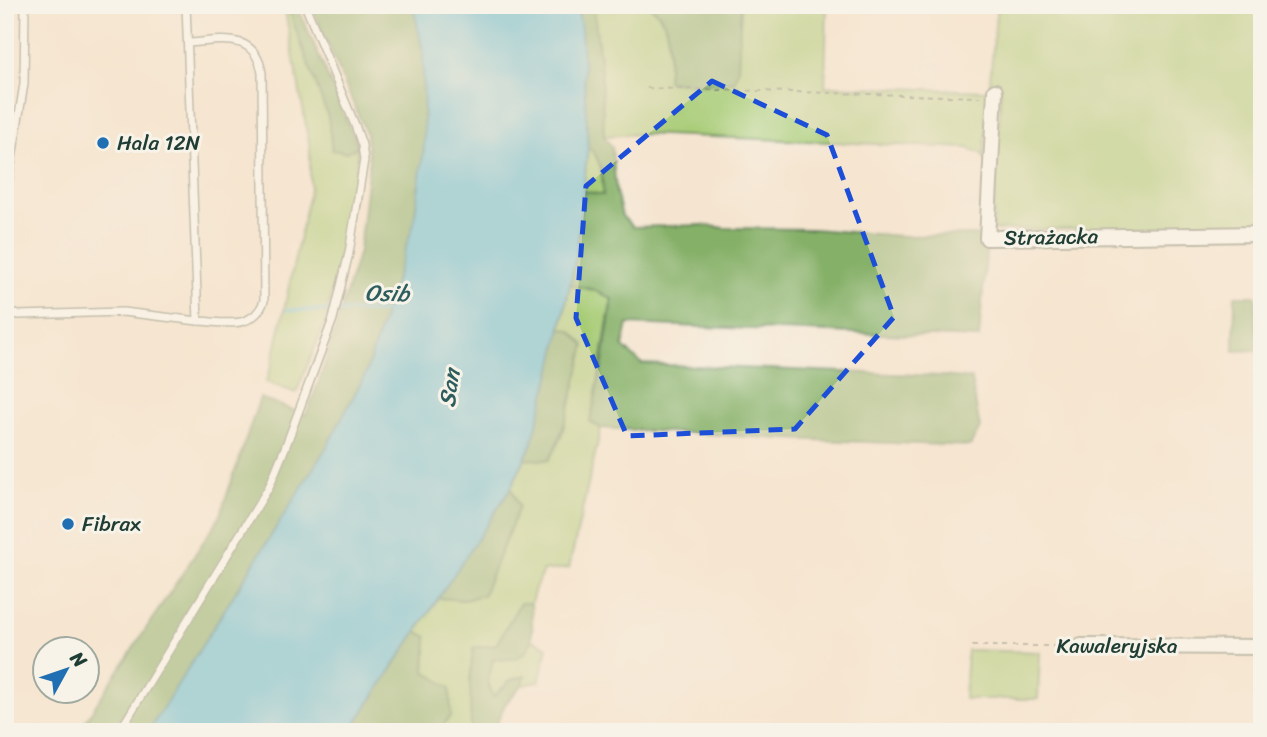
<svg xmlns="http://www.w3.org/2000/svg" width="1267" height="737" font-family="Sriracha,sans-serif">
<rect width="100%" height="100%" fill="#f7f3e8"/>
<filter id="ink" filterUnits="userSpaceOnUse"><feTurbulence type="fractalNoise" baseFrequency=".0143" numOctaves="2"/><feDisplacementMap in="SourceGraphic" scale="14" xChannelSelector="R" yChannelSelector="G"/><feConvolveMatrix kernelMatrix="1 2 1 2 8 2 1 2 1" color-interpolation-filters="sRGB"/></filter>
<filter id="wash" filterUnits="userSpaceOnUse"><feTurbulence type="fractalNoise" baseFrequency=".00686" numOctaves="4" result="noise"/><feDisplacementMap in="SourceGraphic" scale="28" xChannelSelector="R" yChannelSelector="G"/><feGaussianBlur stdDeviation="1.57" result="paint"/><feColorMatrix in="noise" values="0 0 0 0 0 0 0 0 0 0 0 0 0 0 0 0 0 1.4 0 .05"/><feComposite in="paint" operator="in"/></filter>
<g filter="url(#wash)">
<rect width="100%" height="100%" fill="#f5e5d0"/>
<g fill="#a7cc76" stroke="#638455" stroke-width="2">
<polygon points="284,5 287,5 328,117 332,150 346,152 358,147 354,192 324,326 296,393 266,382 273,361 310,189 310,147"/>
<path d="M593 5H646C674 16 669 56 667 80L740 11 741 5H827L825 86 989 91 997 5H1262V227L993 230 1001 87 989 91 984 158 981 153 968 148 641 134 604 136 600 60Z"/>
<path d="M588 147C602 158 603 178 603 195L583 191Z"/>
<path d="M570 285 594 290 612 299C603 340 600 381 590 422L601 428 569 568 543 571 535 588 531 603 520 604 496 645 472 723 471 732H437L451 716 425 671 427 637 417 631 438 598 464 600 483 595 519 507 511 488 525 459 549 460 561 438 585 345 571 331 561 328Z"/>
<polygon points="533,640 548,647 539,682 522,685 524,676 511,680 492,698 488,682 493,659 524,654"/>
<polygon points="967,650 1040,652 1038,699 964,699"/>
</g>
<g fill="#85b067" stroke="#52764e" stroke-width="2">
<polygon points="287,5 297,5 358,147 346,152 332,150 328,117"/>
<polygon points="311,5 413,5 423,51 424,147 414,222 366,373 326,448 148,732 78,732 219,518 260,398 306,415 321,376 359,251 369,163 366,133"/>
<path d="M577 5H593L600 60 604 136 612 147 616 192 622 216 633 227 702 225 725 228 813 229 900 236 976 235 987 242 979 338 628 324 623 347 642 364 942 376 971 379 980 428 970 446 787 439 601 428 590 422 604 357 612 299 594 290 570 285 576 256 583 191 603 195C603 178 602 158 588 147L581 28Z"/>
<path d="M646 5H741L738 69 734 82 692 84 667 81C669 57 675 16 646 5Z"/>
<polygon points="1235,296 1256,296 1256,350 1234,351"/>
<path d="M561 328 571 331 585 345C575 384 568 424 549 460L525 459 532 443Z"/>
<polygon points="511,488 519,507 483,595 464,600 438,598"/>
<path d="M520 603H531C533 635 538 664 493 659L488 682 493 697 511 680 525 676 522 685 505 704 493 732H471L470 680 473 648 496 645Z"/>
<polygon points="417,631 427,637 425,671 450,688 451,716 437,732 350,732"/>
</g>
<polygon fill="#5cbdda" stroke="#3e7d87" stroke-width="2" points="413,5 577,5 581,28 588,147 576,256 552,369 532,443 511,488 350,732 148,732 326,448 366,373 414,222 424,147 423,51"/>
<g fill="none" stroke-linecap="round" stroke-linejoin="round">
<polyline stroke="#5cbdda" stroke-width="3.5" points="287,310 387,312"/>
</g>
</g>
<g filter="url(#ink)">
<g fill="none" stroke-linecap="round" stroke-linejoin="round">
<g stroke="#8a9182" stroke-width="10">
<g id="lane">
<path d="M188 43C221 41 255 31 262 73L264 301C253 331 223 322 198 321"/>
<polyline points="5,201 24,84 25,5"/>
<polyline points="5,312 19,315 123,312 198,321 186,5"/>
<polyline points="119,732 269,487 285,448 333,319 349,253 364,160 362,145 355,125 305,5"/>
</g>
</g>
<g stroke="#8a9182" stroke-width="18">
<g id="street">
<polyline points="995,91 987,238 1262,234"/>
<polyline points="1081,646 1262,647"/>
</g>
</g>
<g stroke="#8a9182" stroke-width="2" stroke-dasharray="5 5" stroke-linecap="butt">
<polyline points="647,88 980,97"/>
<polyline points="972,646 1069,646"/>
</g>
<use href="#lane" stroke="#fff" stroke-width="7"/>
<use href="#street" stroke="#fff" stroke-width="14"/>
</g>
</g>
<path d="M0 0H1267V737H0ZM712 81 827 135 894 317 795 429 627 436 576 318 586 186Z" fill="#f5e5d0" fill-opacity=".55" fill-rule="evenodd"/>
<path fill="none" stroke="#1d4ed8" stroke-width="5" stroke-dasharray="14 9" stroke-linejoin="round" d="M712 81 827 135 894 317 795 429 627 436 576 318 586 186Z"/>
<g fill="#1f6fb2" stroke="#f7f3e8" stroke-width="2.5">
<circle cx="103" cy="143" r="7"/>
<circle cx="68" cy="524" r="7"/>
</g>
<g text-anchor="middle" stroke-width="6" stroke-linejoin="round" paint-order="stroke">
<g font-size="21" fill="#1f3d34" stroke="#f7f3e8" text-anchor="start">
<text x="117" y="150">Hala 12N</text>
<text x="82" y="531">Fibrax</text>
</g>
<g font-size="21" fill="#1f3d34" stroke="#f7f3e8">
<text transform="translate(1051 237) rotate(-1)" y="7">Strażacka</text>
<text x="1117" y="653">Kawaleryjska</text>
</g>
<g font-size="23" font-style="italic" fill="#2e5d5e" stroke="#f7f3e8">
<text transform="translate(387 293) rotate(1)" y="8">Osib</text>
<text transform="translate(449 388) rotate(-82)" y="8">San</text>
</g>
</g>
<rect width="1267" height="737" fill="none" stroke="#f7f3e8" stroke-width="28"/>
<g transform="translate(66 670) rotate(50)"><circle r="33" fill="#f7f3e8" stroke="#a1aaa0" stroke-width="2"/>
<path d="M0-5L12 26L0 18L-12 26Z" fill="#1f6fb2"/>
<text y="-10" font-size="19" font-weight="bold" text-anchor="middle" fill="#1f3d34">N</text>
</g>
</svg>
